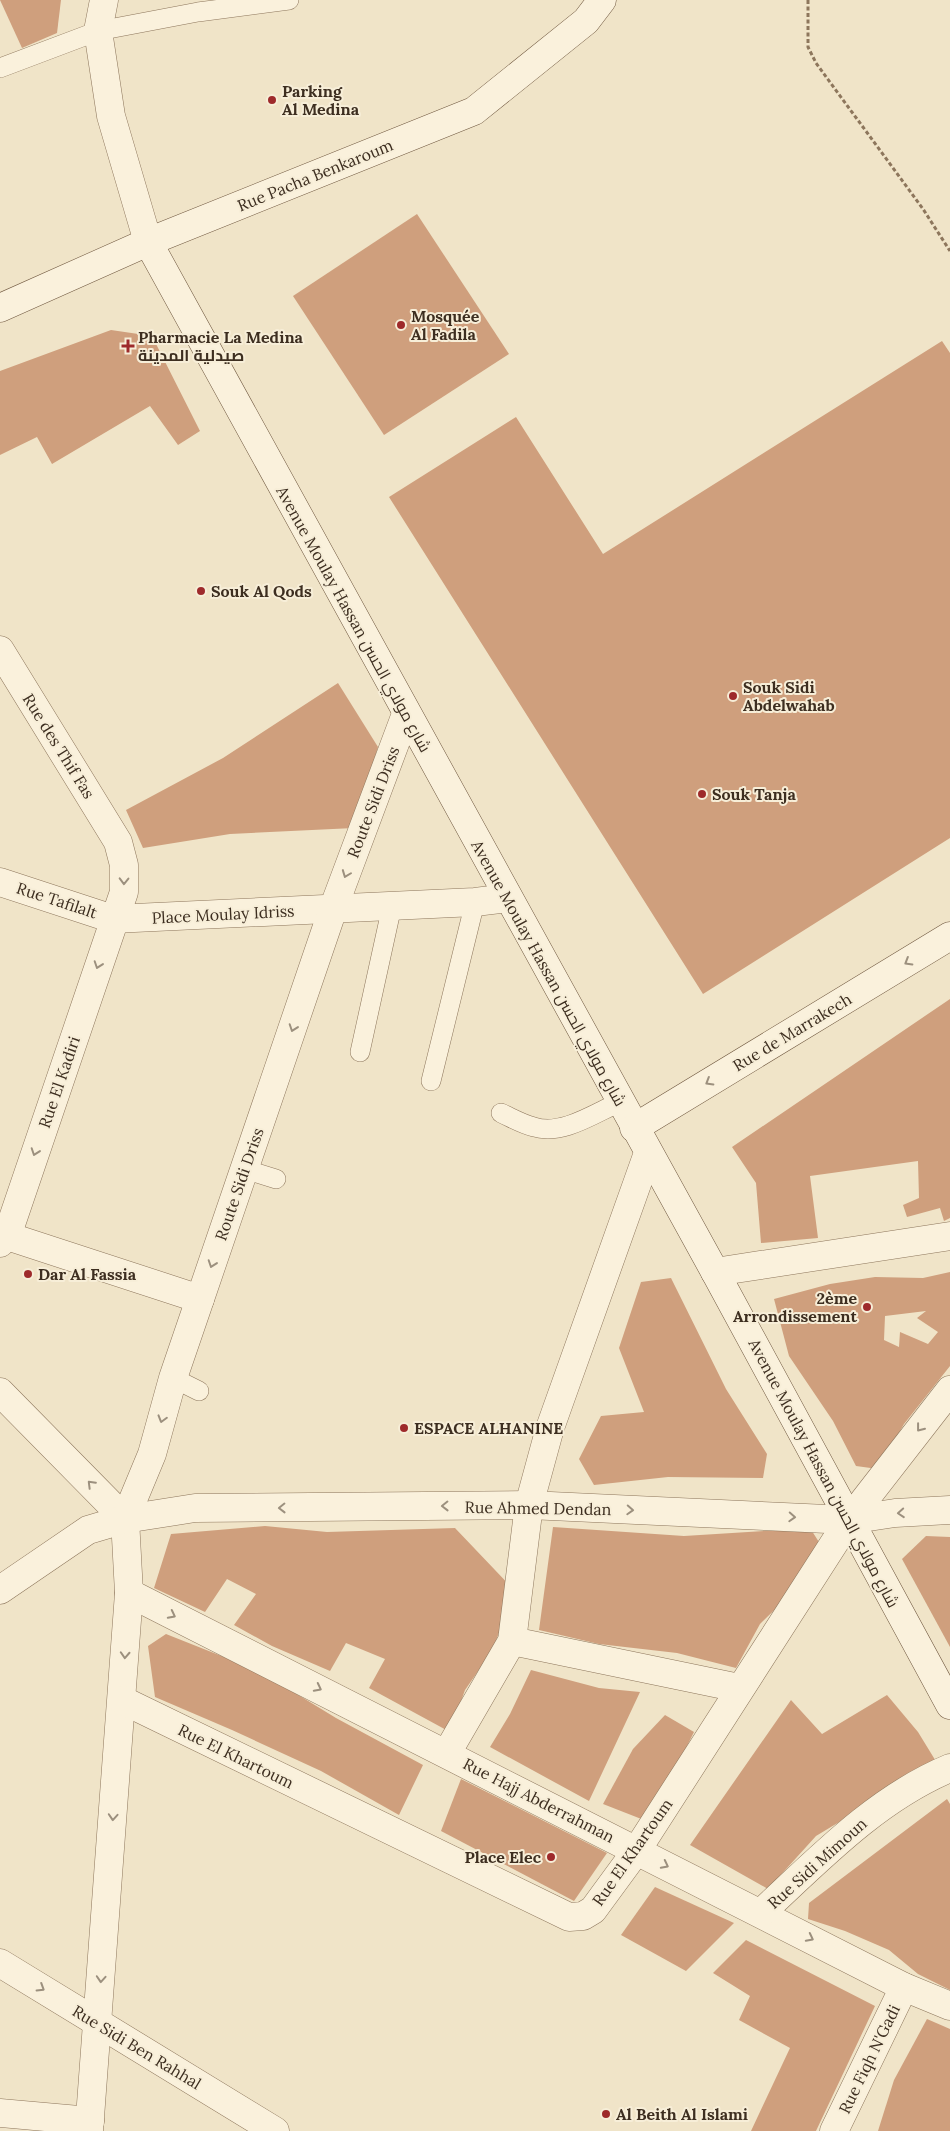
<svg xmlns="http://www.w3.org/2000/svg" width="950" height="2131" font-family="Lora,Cairo,serif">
<rect width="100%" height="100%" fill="#f0e4c8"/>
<g fill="#cf9f7d" fill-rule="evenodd">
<polygon points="0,0 61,0 57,33 22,48"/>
<polygon points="417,214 509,354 384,435 293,296"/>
<polygon points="111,330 152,336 200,431 178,445 150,406 52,464 37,437 0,455 0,371"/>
<polygon points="942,341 950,353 950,838 703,994 389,497 516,417 603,554"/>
<polygon points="338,683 378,747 354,828 230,834 143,848 126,810 223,758"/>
<polygon points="950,999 950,1218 944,1221 940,1208 907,1217 903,1205 919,1198 918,1161 810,1176 818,1238 761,1243 756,1183 732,1147"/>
<path d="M950 1272V1366L904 1424 878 1469 856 1466 833 1421 789 1356 774 1299 830 1284 875 1277 923 1278ZM926 1311 917 1318 938 1332 928 1344 900 1332 899 1347 884 1340 885 1316Z"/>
<polygon points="671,1278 726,1389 767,1454 763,1478 668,1477 594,1485 579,1459 601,1416 644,1412 619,1348 641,1282"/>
<polygon points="265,1526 327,1532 455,1528 515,1591 492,1651 465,1690 450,1732 369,1688 385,1659 346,1643 330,1671 272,1646 234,1625 256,1594 227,1579 205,1612 154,1588 171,1534"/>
<polygon points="553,1527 684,1536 810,1528 824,1550 796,1589 760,1624 736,1668 677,1653 599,1644 539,1630"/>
<polygon points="926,1536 950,1537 950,1647 902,1559"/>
<polygon points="166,1634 259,1671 336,1718 423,1765 399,1815 321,1771 232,1730 155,1697 148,1646"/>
<polygon points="531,1670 599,1688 640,1692 589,1801 490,1747 510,1714"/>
<polygon points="887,1695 918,1732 937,1763 816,1836 768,1889 690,1845 791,1700 822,1734"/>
<polygon points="665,1715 694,1732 649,1822 603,1804 633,1749"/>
<polygon points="461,1779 607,1853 574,1901 441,1831"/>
<polygon points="947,1799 950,1804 950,1990 918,1974 889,1950 845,1931 808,1919 809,1903"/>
<polygon points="655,1887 734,1923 686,1971 621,1935"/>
<polygon points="746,1940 875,2006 816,2131 751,2131 790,2048 739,2020 750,1996 713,1973"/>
<polygon points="927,2019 950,2029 950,2131 878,2131 894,2080"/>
</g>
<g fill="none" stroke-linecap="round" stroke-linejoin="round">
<g stroke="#8d765c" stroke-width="20">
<g id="service">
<polyline points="0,68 98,31 198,12 289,0"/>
<polyline points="360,1052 392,906"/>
<polyline points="431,1081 475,902"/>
<path d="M501 1113C512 1118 522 1124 534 1127 562 1136 595 1113 620 1102"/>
<polyline points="244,1169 276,1179"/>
<polyline points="173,1378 199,1391"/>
</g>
</g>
<g stroke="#8d765c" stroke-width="29">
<g id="minor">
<polyline points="0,650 118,842 124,865 124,892 7,1236 0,1243"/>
<polyline points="0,882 113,919 475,902 508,898"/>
<polyline points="7,1236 200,1299"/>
<polyline points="715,1272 950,1236"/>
<polyline points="0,1392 125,1519 129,1593 89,2131"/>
<polyline points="849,1520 895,1513 950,1510"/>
<polyline points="129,1593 904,1987 950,2006"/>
<polyline points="512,1641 739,1688"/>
<polyline points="122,1700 569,1917 583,1916 593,1910 637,1850 849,1520 950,1390"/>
<polyline points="447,1753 512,1641 529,1505 550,1428 648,1153"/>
<path d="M761 1913C819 1859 876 1799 950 1768"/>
<polyline points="0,1963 275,2131"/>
<polyline points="0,2113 90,2121"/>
<polyline points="834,2131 904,1987"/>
</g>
</g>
<g stroke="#8d765c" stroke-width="29">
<g id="tertiary">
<polyline points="104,0 98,31 111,116 148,242"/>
<polyline points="125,1519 152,1454 173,1378 200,1299 333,909 406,714"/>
<polyline points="0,1590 88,1530 125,1519 195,1508 529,1505 849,1520"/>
</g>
</g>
<g stroke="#6f573f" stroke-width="29">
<g id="secondary">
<polyline points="148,242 715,1272 950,1705"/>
<polyline points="0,308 148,242 474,111 586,21 602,0"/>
<polyline points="634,1128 950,936"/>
</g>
</g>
<polyline stroke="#8d765c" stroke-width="3" stroke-dasharray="4 2.5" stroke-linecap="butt" points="808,0 808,47 816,63 923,209 950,251"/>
<use href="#service" stroke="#faf1dc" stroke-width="19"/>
<use href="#minor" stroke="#faf1dc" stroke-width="28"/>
<use href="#tertiary" stroke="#faf1dc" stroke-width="28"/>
<use href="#secondary" stroke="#faf1dc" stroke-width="28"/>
</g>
<defs><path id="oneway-chevron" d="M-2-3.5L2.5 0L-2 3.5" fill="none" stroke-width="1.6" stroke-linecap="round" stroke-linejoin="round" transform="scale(1.25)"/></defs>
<g stroke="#9c907e">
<use href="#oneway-chevron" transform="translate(346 874) rotate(111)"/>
<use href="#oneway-chevron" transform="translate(124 881) rotate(91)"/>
<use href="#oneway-chevron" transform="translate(908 962) rotate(149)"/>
<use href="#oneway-chevron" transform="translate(98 965) rotate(109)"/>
<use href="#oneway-chevron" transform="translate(293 1028) rotate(109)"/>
<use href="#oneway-chevron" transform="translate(709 1082) rotate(149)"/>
<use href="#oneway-chevron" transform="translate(35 1152) rotate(109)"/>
<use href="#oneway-chevron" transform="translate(212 1264) rotate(109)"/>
<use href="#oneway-chevron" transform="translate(162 1419) rotate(106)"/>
<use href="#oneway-chevron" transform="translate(920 1428) rotate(128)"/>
<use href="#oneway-chevron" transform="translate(91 1484) rotate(-135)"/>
<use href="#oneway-chevron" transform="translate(445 1506) rotate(179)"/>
<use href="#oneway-chevron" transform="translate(282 1508) rotate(179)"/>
<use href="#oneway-chevron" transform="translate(630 1510) rotate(3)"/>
<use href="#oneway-chevron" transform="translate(901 1513) rotate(176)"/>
<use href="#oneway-chevron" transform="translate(792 1517) rotate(3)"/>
<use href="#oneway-chevron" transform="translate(172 1615) rotate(27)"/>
<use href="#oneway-chevron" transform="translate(125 1655) rotate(93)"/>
<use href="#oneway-chevron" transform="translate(318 1688) rotate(27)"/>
<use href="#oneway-chevron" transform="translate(113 1817) rotate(94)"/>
<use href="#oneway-chevron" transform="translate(665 1865) rotate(27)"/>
<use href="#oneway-chevron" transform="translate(810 1938) rotate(27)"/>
<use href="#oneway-chevron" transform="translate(101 1979) rotate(94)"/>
<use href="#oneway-chevron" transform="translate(41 1988) rotate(32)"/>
</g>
<g fill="#9e2a2b" stroke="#f7eed8" stroke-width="2">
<circle cx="272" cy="100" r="5"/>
<circle cx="401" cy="325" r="5"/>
<path d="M125.5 338.5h5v5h5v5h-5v5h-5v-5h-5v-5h5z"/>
<circle cx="201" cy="591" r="5"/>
<circle cx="733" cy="696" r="5"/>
<circle cx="702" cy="794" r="5"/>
<circle cx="28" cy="1274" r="5"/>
<circle cx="867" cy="1307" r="5"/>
<circle cx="404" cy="1428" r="5"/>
<circle cx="551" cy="1857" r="5"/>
<circle cx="606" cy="2114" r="5"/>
</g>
<g text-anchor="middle" stroke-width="4" stroke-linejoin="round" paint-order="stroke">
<g font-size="16" font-weight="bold" fill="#3d2e20" stroke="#f7eed8" text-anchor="start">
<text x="282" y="97">Parking<tspan x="282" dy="18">Al Medina</tspan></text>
<text x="411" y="322">Mosquée<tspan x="411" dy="18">Al Fadila</tspan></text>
<text x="138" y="343">Pharmacie La Medina<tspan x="138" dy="18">صيدلية المدينة</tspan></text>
<text x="211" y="597">Souk Al Qods</text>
<text x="743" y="693">Souk Sidi<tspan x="743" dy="18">Abdelwahab</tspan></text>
<text x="712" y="800">Souk Tanja</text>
<text x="38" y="1280">Dar Al Fassia</text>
<text x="857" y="1304" text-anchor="end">2ème<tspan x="857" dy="18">Arrondissement</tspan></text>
<text x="414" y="1434">ESPACE ALHANINE</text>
<text x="541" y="1863" text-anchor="end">Place Elec</text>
<text x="616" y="2120">Al Beith Al Islami</text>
</g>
<g font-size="16" fill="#3d2e20" stroke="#f7eed8">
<text transform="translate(315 175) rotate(-22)" y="6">Rue Pacha Benkaroum</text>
<text transform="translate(354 619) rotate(61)" y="6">Avenue Moulay Hassan شارع مولاي الحسن</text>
<text transform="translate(59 746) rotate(58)" y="6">Rue des Thif Fas</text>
<text transform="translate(373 802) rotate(-69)" y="6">Route Sidi Driss</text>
<text transform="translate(57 900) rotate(18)" y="6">Rue Tafilalt</text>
<text transform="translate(223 914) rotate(-3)" y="6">Place Moulay Idriss</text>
<text transform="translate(549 973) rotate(61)" y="6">Avenue Moulay Hassan شارع مولاي الحسن</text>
<text transform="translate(792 1032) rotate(-31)" y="6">Rue de Marrakech</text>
<text transform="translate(59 1082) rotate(-71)" y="6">Rue El Kadiri</text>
<text transform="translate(239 1184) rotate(-71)" y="6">Route Sidi Driss</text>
<text transform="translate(824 1473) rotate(62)" y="6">Avenue Moulay Hassan شارع مولاي الحسن</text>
<text transform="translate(538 1508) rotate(1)" y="6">Rue Ahmed Dendan</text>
<text transform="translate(236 1756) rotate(26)" y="6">Rue El Khartoum</text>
<text transform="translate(539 1800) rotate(27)" y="6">Rue Hajj Abderrahman</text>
<text transform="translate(632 1852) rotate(-55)" y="6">Rue El Khartoum</text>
<text transform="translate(817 1863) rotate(-42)" y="6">Rue Sidi Mimoun</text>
<text transform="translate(137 2047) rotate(31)" y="6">Rue Sidi Ben Rahhal</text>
<text transform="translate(869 2059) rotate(-64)" y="6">Rue Fiqh N'Gadi</text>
</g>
</g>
</svg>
